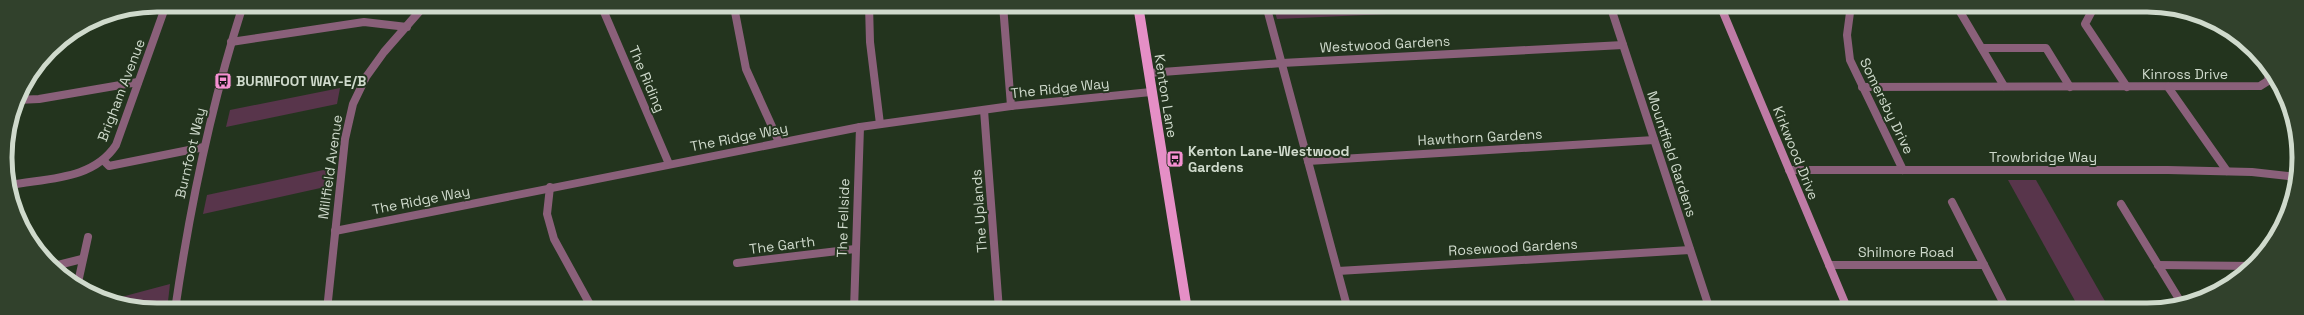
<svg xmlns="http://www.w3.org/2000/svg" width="2304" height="315" font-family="'Space Grotesk',sans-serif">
<rect width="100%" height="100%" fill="#23341e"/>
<g fill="#58354b">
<polygon points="1273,5 1519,5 1520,8 1277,19"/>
<polygon points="340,88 337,104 226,127 230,110"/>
<polygon points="328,169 325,187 203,214 207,195"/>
<polygon points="2008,180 2036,180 2110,310 2080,310"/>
<polygon points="170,284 167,310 147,310 110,300"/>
</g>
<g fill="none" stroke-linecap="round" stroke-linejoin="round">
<g stroke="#8a607a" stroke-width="8">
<polyline points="601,5 669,164"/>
<polyline points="736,5 735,12 746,69 779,142"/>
<polyline points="869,5 870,42 880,124"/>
<polyline points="1003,5 1011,106"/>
<polyline points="1266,5 1348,310"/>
<polyline points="1610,5 1710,310"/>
<polyline points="1851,5 1847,35 1850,60 1903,170"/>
<polyline points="1956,5 2004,86"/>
<polyline points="2090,5 2093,9 2085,24 2127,87"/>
<polyline points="231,42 364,22 407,27"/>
<polyline points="1982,48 2046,48 2070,87"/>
<polyline points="1149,73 1282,63 1623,45"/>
<polyline points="1862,87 2260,86 2268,81 2269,73 2256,53"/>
<polyline points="2168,87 2227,171"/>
<polyline points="17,100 39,99 138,82"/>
<polyline points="984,110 999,310"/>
<polyline points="104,161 109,166 204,147"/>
<polyline points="1308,161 1654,140"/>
<polyline points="1789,170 2168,170 2252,172 2296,177"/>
<path d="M10 185C48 178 93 180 116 145L166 5"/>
<polyline points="550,187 547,214 554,239 593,310"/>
<polyline points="1952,202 2007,310"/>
<polyline points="2121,204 2182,304"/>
<polyline points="335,231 860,127 1011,106 1151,92"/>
<polyline points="737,263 855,249"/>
<polyline points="1829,265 1984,265"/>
<polyline points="2158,265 2253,266"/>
<polyline points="54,266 82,259"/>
<polyline points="1338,271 1690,250"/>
<polyline points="79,278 88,237"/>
<path d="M175 310C190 206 211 105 243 5"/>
<polyline points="327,310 345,139 353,104 366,77 384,52 425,5"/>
<polyline points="854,310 860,127"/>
</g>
<polyline stroke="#be7ba5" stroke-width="8" points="1720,5 1848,310"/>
<polyline stroke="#e58fc6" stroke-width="10" points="1138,5 1187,310"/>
</g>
<defs>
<g id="bus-square" transform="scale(0.9)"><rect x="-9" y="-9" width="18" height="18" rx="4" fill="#f590d1" stroke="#23341e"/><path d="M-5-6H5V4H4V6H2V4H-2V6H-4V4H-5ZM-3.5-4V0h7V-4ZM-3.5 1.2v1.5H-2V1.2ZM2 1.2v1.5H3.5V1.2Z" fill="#111"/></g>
</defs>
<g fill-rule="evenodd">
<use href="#bus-square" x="223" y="81"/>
<use href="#bus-square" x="1175" y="159"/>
</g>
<g text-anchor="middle" stroke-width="4" stroke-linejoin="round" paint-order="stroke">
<g font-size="14" fill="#cfdacc" stroke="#23341e">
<text transform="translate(1385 44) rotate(-3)" y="5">Westwood Gardens</text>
<text x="2185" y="79">Kinross Drive</text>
<text transform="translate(647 79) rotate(67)" y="5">The Riding</text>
<text transform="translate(1060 88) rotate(-6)" y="5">The Ridge Way</text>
<text transform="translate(121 90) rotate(-69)" y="5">Brigham Avenue</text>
<text transform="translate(1166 96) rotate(81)" y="5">Kenton Lane</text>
<text transform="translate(1887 106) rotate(64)" y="5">Somersby Drive</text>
<text transform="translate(739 137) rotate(-11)" y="5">The Ridge Way</text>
<text transform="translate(1480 137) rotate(-3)" y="5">Hawthorn Gardens</text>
<text transform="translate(190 153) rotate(-77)" y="5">Burnfoot Way</text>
<text transform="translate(1796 153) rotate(68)" y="5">Kirkwood Drive</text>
<text transform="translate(1672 154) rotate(72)" y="5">Mountfield Gardens</text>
<text x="2043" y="162">Trowbridge Way</text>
<text transform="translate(330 167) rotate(-82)" y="5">Millfield Avenue</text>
<text transform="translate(421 200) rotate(-11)" y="5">The Ridge Way</text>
<text transform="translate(979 211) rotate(-94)" y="5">The Uplands</text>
<text transform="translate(843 218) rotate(-88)" y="5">The Fellside</text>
<text transform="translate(782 245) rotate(-7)" y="5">The Garth</text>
<text transform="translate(1513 247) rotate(-3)" y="5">Rosewood Gardens</text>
<text x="1906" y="257">Shilmore Road</text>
</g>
<g font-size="14" font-weight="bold" fill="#cfdacc" stroke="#23341e" text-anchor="start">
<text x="236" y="86">BURNFOOT WAY-E/B</text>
<text x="1188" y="156">Kenton Lane-Westwood<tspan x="1188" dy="16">Gardens</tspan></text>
</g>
</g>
<path d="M0 0H2304V315H0ZM157 12H2147A145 145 0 0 1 2292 157V158A145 145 0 0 1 2147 303H157A145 145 0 0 1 12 158V157A145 145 0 0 1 157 12Z" fill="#31412c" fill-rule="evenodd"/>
<path fill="none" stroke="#cfdacc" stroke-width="5" d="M157 12H2147A145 145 0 0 1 2292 157V158A145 145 0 0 1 2147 303H157A145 145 0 0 1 12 158V157A145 145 0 0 1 157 12Z"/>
</svg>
